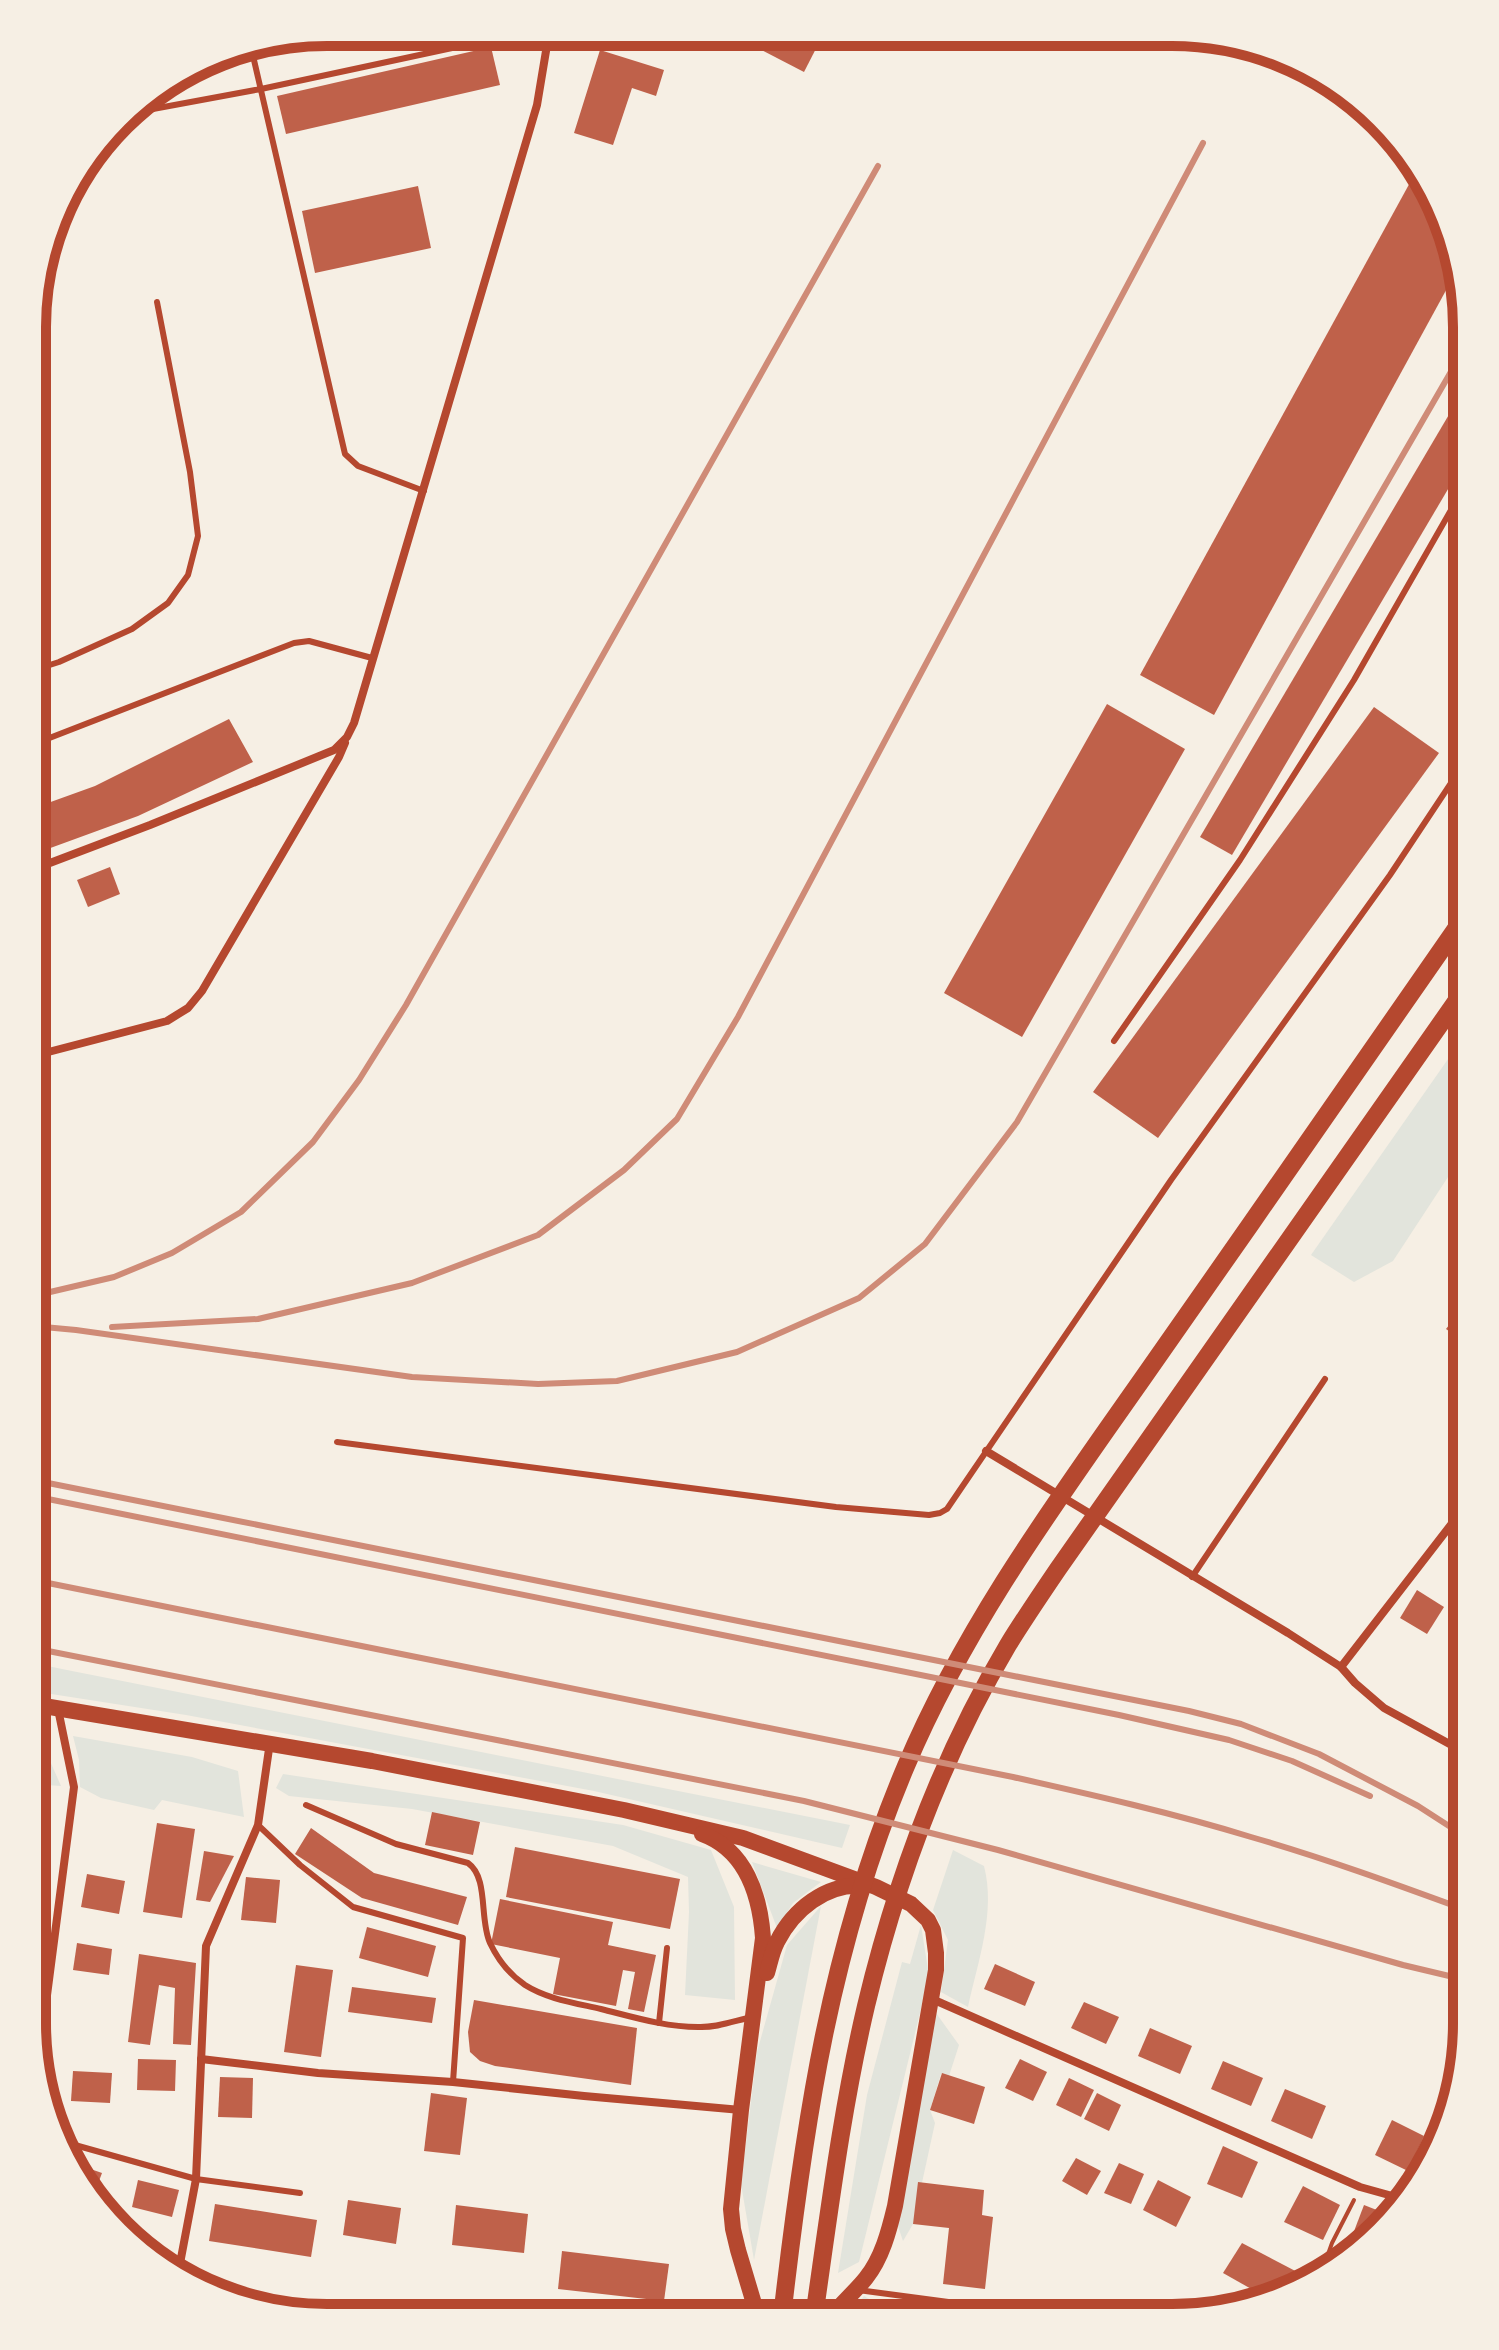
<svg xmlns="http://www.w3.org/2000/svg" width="1499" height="2350" font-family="'Alegreya Sans',sans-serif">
<rect width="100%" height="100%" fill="#f6efe4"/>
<g fill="#e2e4dc">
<polygon points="327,32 378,32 282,52 279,42"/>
<polygon points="250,47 253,58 185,73 215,54"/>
<polygon points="1467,1032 1467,1148 1393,1261 1354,1282 1311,1255"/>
<polygon points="33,1663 67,1670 850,1825 842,1848 594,1791 186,1715 32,1691"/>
<polygon points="32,1734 39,1736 61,1786 32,1784"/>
<polygon points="73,1736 192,1757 238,1771 244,1817 162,1800 154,1810 101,1798 80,1787 79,1760"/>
<polygon points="283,1774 623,1825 711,1850 734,1907 735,2000 685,1995 689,1912 688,1877 613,1846 412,1809 289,1796 276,1788"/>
<path d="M953 1850 984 1866C996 1912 978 1961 968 2007L941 1992 948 1940 933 1910Z"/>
<polygon points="752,1862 821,1882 793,1903 777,1928"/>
<polygon points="821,1906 754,2260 741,2184 757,2052 787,1945"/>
<polygon points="921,1925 929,1976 859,2262 838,2273 867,2095 902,1962 910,1964"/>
<polygon points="936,2013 959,2045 949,2076 941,2074 930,2110 935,2123 913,2224 903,2241 897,2223"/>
<polygon points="864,2296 891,2312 886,2317 849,2317"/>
</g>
<g fill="#bf614a">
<polygon points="763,33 824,33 804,72 756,47"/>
<polygon points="491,47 500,85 286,134 277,96"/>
<polygon points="600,50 664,70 656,96 632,88 613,145 574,133"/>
<polygon points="1418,168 1444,214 1456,272 1214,715 1140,675"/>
<polygon points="418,186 431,248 315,273 302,211"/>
<polygon points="1467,384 1467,457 1232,855 1200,837"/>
<polygon points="1107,704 1185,749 1022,1037 944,993"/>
<polygon points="1374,707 1439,753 1158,1138 1093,1092"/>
<polygon points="229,719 253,762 138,816 34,854 34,808 95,786"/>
<polygon points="110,867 120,894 88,907 77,880"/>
<polygon points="1467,1302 1467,1344 1446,1329"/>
<polygon points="1417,1590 1444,1607 1427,1634 1400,1618"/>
<polygon points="432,1812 480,1822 473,1855 425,1845"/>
<polygon points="157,1823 195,1829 182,1918 143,1912"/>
<polygon points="32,1826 46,1828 39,1869 32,1868"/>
<polygon points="311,1828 374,1873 467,1897 458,1925 362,1898 295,1854"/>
<polygon points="515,1847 680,1879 670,1929 506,1897"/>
<polygon points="204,1851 234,1856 210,1902 196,1900"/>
<polygon points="87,1874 125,1881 119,1914 81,1907"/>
<polygon points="246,1877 280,1880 276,1923 241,1920"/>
<polygon points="32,1888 39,1890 34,1917 32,1917"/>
<polygon points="500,1899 613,1922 608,1945 656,1955 644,2012 628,2009 635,1972 623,1970 616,2006 553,1994 560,1958 491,1944"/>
<polygon points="367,1927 436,1946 428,1977 359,1958"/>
<polygon points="77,1943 112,1949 109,1975 73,1970"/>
<polygon points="139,1954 196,1963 191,2045 173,2044 175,1988 159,1985 150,2045 128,2042"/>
<polygon points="995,1964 1035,1982 1025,2006 984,1989"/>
<polygon points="296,1965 333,1970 321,2057 284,2052"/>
<polygon points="352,1987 436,1998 432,2023 348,2012"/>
<polygon points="474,2000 637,2028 631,2085 495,2066 480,2061 470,2052 468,2032"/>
<polygon points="1084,2002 1119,2017 1106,2044 1071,2028"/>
<polygon points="1150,2028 1192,2046 1180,2074 1138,2056"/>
<polygon points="138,2059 176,2060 175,2091 137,2090"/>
<polygon points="1020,2059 1047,2072 1033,2101 1005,2088"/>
<polygon points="1223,2061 1263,2078 1251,2106 1211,2089"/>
<polygon points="73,2071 112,2073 110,2103 71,2101"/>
<polygon points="942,2073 985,2087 974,2124 930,2110"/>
<polygon points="220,2077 253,2078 252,2118 218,2117"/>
<polygon points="1069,2078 1094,2090 1081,2117 1056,2105"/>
<polygon points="1285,2089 1326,2106 1312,2139 1271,2121"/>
<polygon points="431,2093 467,2098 460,2155 424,2151"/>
<polygon points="1097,2093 1121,2105 1109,2131 1084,2119"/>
<polygon points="1392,2120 1424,2136 1408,2171 1375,2155"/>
<polygon points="1223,2146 1258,2162 1242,2198 1207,2184"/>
<polygon points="1076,2158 1101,2171 1087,2195 1062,2181"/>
<polygon points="1119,2163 1144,2174 1131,2204 1104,2193"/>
<polygon points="76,2164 102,2173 92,2200 74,2170"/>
<polygon points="138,2180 179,2190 172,2217 132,2207"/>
<polygon points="1158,2180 1191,2197 1176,2227 1143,2210"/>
<polygon points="918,2182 984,2190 982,2215 993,2217 985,2289 943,2284 949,2228 913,2224"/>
<polygon points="1303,2186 1340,2205 1323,2240 1284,2222"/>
<polygon points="348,2200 401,2208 396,2244 343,2235"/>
<polygon points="215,2204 317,2220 311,2257 209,2241"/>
<polygon points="456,2205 528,2214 524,2253 452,2245"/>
<polygon points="1364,2205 1392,2216 1358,2251 1348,2247"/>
<polygon points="1242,2243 1303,2275 1295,2290 1285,2295 1269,2299 1223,2273"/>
<polygon points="562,2251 669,2264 664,2301 558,2289"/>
</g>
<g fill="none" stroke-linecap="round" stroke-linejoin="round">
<polyline stroke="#b5482f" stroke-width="4" points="1321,2274 1332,2243 1354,2200"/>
<g stroke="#b5482f" stroke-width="6">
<polyline points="251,47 345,454 358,466 424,491"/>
<polyline points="126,114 261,89 508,36"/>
<polyline points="34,670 59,662 132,629 168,603 188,575 198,536 190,472 157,302"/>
<polyline points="34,744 294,643 309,641 372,658"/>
<polyline points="1114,1041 1240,860 1354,680 1467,482"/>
<polyline points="337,1442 836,1507 929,1515 940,1513 947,1509 1171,1180 1390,875 1467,759"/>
<polyline points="1192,1577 1325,1379"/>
<path d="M306 1805 396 1844 468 1863C489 1878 479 1919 490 1943 498 1960 509 1974 525 1985 547 1999 575 2003 601 2009 633 2017 665 2027 698 2027 716 2028 734 2021 752 2017"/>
<polyline points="258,1825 300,1865 353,1907 463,1938 453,2082"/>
<polyline points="659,2023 667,1948"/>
<polyline points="57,2140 196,2179 300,2193"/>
<polyline points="858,2290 986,2307 1114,2306 1147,2318"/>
</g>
<g stroke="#b5482f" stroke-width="8">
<polyline points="34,869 150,825 334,750 347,737 354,723 537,105 549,33"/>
<polyline points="33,1056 167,1021 188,1008 202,991 339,757 345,743"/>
<polyline points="986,1451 1288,1633 1341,1667 1355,1683 1384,1708 1466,1753"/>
<polyline points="1341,1667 1467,1504"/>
<polyline points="932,1999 1360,2187 1396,2197 1413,2190"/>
<polyline points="39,2057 74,1787 58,1709"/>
<polyline points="201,2059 318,2073 453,2082 584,2096 741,2110"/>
<polyline points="178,2274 196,2179 206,1946 258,1825 270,1742"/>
</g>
<g stroke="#b5482f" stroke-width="16">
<path d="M32 1704 372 1761 624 1810 743 1838 876 1887 911 1904 928 1920 933 1930 936 1953V1970L895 2206C889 2231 882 2258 866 2278 855 2292 841 2303 831 2317"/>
<path d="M702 1834C746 1850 760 1896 763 1938L741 2110 731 2209 733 2229 738 2250 758 2317"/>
<path d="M767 1973C770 1963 772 1951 777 1942 793 1910 826 1883 863 1886"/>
</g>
<g stroke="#b5482f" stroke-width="18">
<path d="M782 2317C804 2125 830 1945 906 1766 965 1626 1056 1502 1143 1378 1251 1223 1360 1069 1467 913"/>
<path d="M814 2317C829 2213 842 2108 866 2006 896 1881 942 1756 1008 1645 1024 1619 1041 1594 1058 1569L1467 986"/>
</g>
<g stroke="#cf8b77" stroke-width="6">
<polyline points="33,1296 114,1277 172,1253 241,1212 313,1142 359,1080 406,1005 878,166"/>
<polyline points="33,1326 76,1330 412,1377 538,1384 617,1381 737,1352 859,1298 925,1244 1017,1122 1467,344"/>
<polyline points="112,1327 258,1319 412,1283 538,1235 624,1170 677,1119 738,1017 1203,143"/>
<polyline points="33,1480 1189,1711 1241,1724 1319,1754 1418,1806 1466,1837"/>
<polyline points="33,1496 1119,1715 1229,1740 1292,1761 1370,1796"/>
<path d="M33 1580 1013 1777C1093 1795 1173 1813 1251 1837 1324 1858 1395 1884 1466 1910"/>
<polyline points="33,1648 804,1801 998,1850 1403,1965 1466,1980"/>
</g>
</g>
<path d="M0 0H1499V2350H0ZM327 46H1172A281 281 0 0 1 1453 327V2023A281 281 0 0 1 1172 2304H327A281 281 0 0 1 46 2023V327A281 281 0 0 1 327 46Z" fill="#f6efe4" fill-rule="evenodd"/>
<path fill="none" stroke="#b5482f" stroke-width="10" d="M327 46H1172A281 281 0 0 1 1453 327V2023A281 281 0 0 1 1172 2304H327A281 281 0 0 1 46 2023V327A281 281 0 0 1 327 46Z"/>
</svg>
